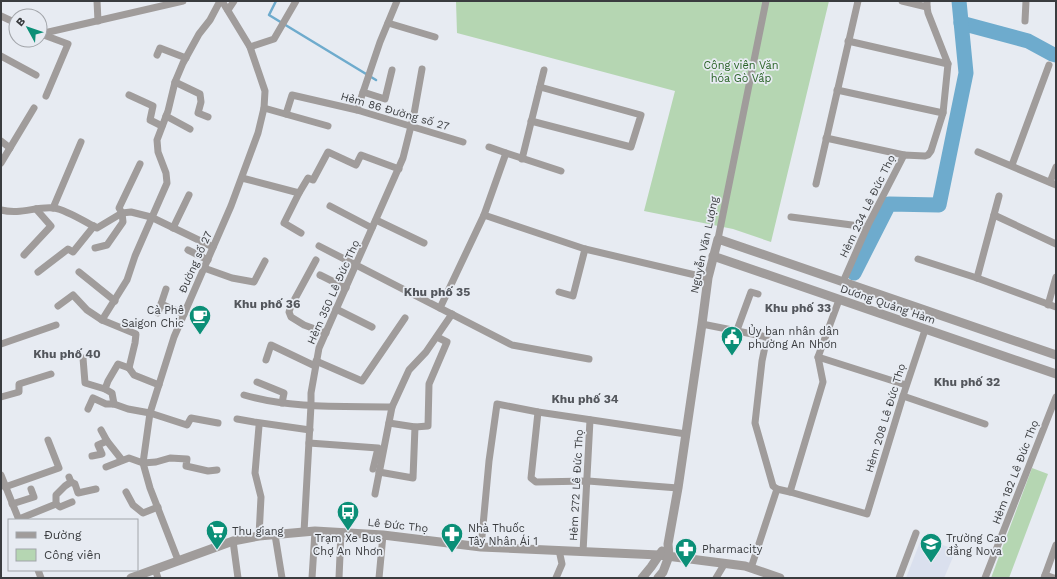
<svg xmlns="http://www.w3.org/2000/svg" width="1057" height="579" font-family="'Work Sans',sans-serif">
<rect width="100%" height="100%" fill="#e7ebf2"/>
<polygon fill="#dae0ee" points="922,537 956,550 944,578 906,578"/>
<g fill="#b5d6b2">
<polygon points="456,1 829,1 771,242 733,229 644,211 675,91 457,33"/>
<polygon points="1032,468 1048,474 1009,578 991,578"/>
</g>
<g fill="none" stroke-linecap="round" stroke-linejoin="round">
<polyline stroke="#6eabcd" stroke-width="2.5" points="276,1 269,15 376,80"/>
<g stroke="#6eabcd" stroke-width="15">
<polyline points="961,23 1028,41 1052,54 1056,55"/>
<polyline points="854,273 889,204 939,205 966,73 959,1"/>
</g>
<g stroke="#a09c9b" stroke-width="7">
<polyline points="97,1 98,21"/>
<polyline points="902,1 927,7"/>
<polyline points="228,10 234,1"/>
<polyline points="1,16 16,23"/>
<polyline points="1025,21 1026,1"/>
<polyline points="388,23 435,37"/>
<polyline points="40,34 183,1"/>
<polyline points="41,34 68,44 46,96"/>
<polyline points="848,41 948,64"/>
<polyline points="250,47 274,39 296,1"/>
<polyline points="157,55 160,48 186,58"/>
<polyline points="1,56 36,75"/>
<polyline points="175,82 200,94 201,102 198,113 208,117"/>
<polyline points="837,90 943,113"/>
<polyline points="363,92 385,99 392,70"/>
<polyline points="129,95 153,106 150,120 162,126"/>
<polyline points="264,108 328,126"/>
<polyline points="357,110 380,42 397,1"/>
<polyline points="286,114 292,95 357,110 463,142"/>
<polyline points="166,116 190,129"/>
<polyline points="531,121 631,147 641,115 540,87"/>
<polyline points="826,138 904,155"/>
<polyline points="1,141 10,148"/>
<polyline points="489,147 506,153"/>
<polyline points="978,152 1056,185"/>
<polyline points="522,159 544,70"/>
<polyline points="1,163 34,108"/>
<polyline points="1012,165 1049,65"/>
<polyline points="242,178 299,193 308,178 313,180 328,152 356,165 361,155 399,169"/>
<polyline points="1050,182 1056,167"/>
<polyline points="816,184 858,1"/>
<polyline points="299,193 284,223 301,233"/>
<polyline points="330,206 372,228"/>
<polyline points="53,208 81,142"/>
<path d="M1 210C21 215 36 206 54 208 67 210 85 222 97 228L122 213 131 212 151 217 213 247"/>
<polyline points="484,215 506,153 561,171"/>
<polyline points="994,215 1056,244"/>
<polyline points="791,217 867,227"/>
<polyline points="376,220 424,243"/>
<polyline points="173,228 189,195"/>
<polyline points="718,239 766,1"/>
<polyline points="319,246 512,345 589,359"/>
<polyline points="95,248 107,245 123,222 122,213 119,208 140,164"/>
<polyline points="188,250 208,260"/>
<polyline points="24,255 51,226 36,209"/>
<polyline points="918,259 977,278 1056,307"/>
<polyline points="316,260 291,306 289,312 291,317 304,325 326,333"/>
<polyline points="204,268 232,278 254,282 265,261"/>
<polyline points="38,272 68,249 73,252 94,226"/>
<polyline points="79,272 115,301"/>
<polyline points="320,275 346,288"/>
<polyline points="977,278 999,196"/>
<polyline points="843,282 867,227 904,155 925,156 928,155 931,151 943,113 948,64 928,13 927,7 927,1"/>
<polyline points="559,292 573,296 585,249"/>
<polyline points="161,304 184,314"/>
<polyline points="1048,305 1056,277"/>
<polyline points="58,306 73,295 87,310 102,320 136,334 135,343 129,368"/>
<polyline points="440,308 484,215 585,249 708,278"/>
<polyline points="336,309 372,327"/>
<polyline points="158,313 166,289"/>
<polyline points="102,320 127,280 135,256 167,183 166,173 158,152 157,140 168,111 175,82 183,63 199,34 210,20 220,1"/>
<polyline points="702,324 767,337 762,361 755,423 773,486 777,489"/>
<polyline points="737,330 751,292 758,294"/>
<polyline points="1,344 56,325"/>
<polyline points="818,357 906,385"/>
<polyline points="83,358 85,383 105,389 108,381 118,364 129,368 134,375 159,385"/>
<polyline points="266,360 271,345 315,366"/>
<polyline points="316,361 362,381 405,318"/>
<polyline points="257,382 284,393 282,403"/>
<polyline points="105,389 112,393 114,404"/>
<path d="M244 395C292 409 343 406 392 407"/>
<polyline points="903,396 985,424"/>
<polyline points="1,397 19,392 19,384 51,374"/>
<polyline points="88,409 93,398 106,404 114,404 128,409 150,413 187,425 191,418 218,423"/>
<polyline points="538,412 531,478 536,482 588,481 678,488"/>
<polyline points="237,419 254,422 310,430"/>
<polyline points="389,423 415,427 428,426 429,384 447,342 437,337"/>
<polyline points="101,430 107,441 122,460"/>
<polyline points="309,443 378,448 373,469"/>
<polyline points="92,456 102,454 98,445 107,441"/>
<polyline points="106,467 129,458 143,463 156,462 170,458 187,459 186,466 208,471 217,470"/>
<polyline points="379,472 413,478 415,427"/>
<polyline points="1,475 19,520"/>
<polyline points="71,482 75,484 78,493 96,489"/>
<polyline points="5,487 59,468 48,440"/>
<polyline points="126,492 133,505 143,513 158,507"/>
<polyline points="790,492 867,514 903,396 925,330"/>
<polyline points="375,494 392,407 409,370 426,352 452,314"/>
<polyline points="12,504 34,497 31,489"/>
<polyline points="56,504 60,507 72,502"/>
<polyline points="19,519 56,504 56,495 65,486 71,482 69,477"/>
<polyline points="304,532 311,405 311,393 319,348 403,158 414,114 422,69"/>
<polyline points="275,535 282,578"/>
<polyline points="259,536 261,497 255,473 259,426"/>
<polyline points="233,541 238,578"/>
<polyline points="481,547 489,461 497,404 538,412 686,434"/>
<polyline points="583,552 590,420"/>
<polyline points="178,560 150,488 143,463 150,413 174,337 231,206 258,133 264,108 265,91 250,47 222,1"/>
<polyline points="751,568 777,489 790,492 823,382 818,357 839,300"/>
<polyline points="155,569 158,578"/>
<polyline points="38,570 41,578"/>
<polyline points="1045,575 1054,578"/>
<polyline points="312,578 315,531"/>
<polyline points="339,578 341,532"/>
<polyline points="379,578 383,535"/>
<polyline points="556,578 562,564 559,550"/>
<polyline points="716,578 725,563"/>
<polyline points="899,578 916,533"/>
<polyline points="985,578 1056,397"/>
<polyline points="1044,578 1056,545"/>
</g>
<g stroke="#a09c9b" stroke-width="9">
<polyline points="713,256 1056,374"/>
<polyline points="131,578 233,541 259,536 315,531 383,535 481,547 659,555 745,566 780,578"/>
<polyline points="642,578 651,567 662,551"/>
<polyline points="658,578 663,572 669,556 668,544 678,488 702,324 708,278 718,239 1056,355"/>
</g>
</g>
<defs>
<g id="cafe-pin" transform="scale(1.15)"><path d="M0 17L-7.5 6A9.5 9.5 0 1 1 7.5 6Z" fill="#0b8f77" stroke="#e7ebf2"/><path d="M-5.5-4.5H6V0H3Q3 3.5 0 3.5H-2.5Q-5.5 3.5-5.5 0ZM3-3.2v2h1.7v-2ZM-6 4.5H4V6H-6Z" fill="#fff"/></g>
<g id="civic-pin" transform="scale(1.15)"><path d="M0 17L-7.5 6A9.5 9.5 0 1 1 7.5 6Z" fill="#0b8f77" stroke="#e7ebf2"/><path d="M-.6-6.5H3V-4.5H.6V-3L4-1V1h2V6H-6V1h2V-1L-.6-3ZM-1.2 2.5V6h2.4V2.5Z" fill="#fff"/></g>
<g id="bus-pin" transform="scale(1.15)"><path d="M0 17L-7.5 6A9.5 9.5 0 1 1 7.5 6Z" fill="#0b8f77" stroke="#e7ebf2"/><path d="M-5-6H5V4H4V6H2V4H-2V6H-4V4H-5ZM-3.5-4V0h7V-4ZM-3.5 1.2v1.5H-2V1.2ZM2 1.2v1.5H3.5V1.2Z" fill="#fff"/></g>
<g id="supermarket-pin" transform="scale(1.15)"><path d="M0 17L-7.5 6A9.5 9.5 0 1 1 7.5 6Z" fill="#0b8f77" stroke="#e7ebf2"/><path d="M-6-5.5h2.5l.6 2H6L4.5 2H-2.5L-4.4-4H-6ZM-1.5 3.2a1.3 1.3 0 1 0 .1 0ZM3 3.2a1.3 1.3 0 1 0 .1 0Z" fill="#fff"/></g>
<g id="pharmacy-pin" transform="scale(1.15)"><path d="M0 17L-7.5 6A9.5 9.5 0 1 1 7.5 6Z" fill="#0b8f77" stroke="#e7ebf2"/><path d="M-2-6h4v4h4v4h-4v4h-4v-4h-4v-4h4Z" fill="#fff"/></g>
<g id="university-pin" transform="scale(1.15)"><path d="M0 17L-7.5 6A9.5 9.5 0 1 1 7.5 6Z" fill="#0b8f77" stroke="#e7ebf2"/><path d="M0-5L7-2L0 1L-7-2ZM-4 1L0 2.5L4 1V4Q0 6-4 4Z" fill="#fff"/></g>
</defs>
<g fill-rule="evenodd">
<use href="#cafe-pin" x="200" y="316"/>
<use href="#civic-pin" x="732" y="337"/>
<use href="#bus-pin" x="348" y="512"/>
<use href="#supermarket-pin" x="217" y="531"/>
<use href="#pharmacy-pin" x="452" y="534"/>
<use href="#university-pin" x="931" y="544"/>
<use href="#pharmacy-pin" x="686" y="549"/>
</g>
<g text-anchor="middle" stroke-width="3.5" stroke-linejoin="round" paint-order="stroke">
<g font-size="11" fill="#2a6327" stroke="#e7ebf2">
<text x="741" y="69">Công viên Văn<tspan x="741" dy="13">hóa Gò Vấp</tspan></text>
</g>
<g font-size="11" fill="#3a3c3f" stroke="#e7ebf2">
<text transform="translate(395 111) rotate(16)" y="4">Hẻm 86 Đường số 27</text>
<text transform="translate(867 206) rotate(-64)" y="4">Hẻm 234 Lê Đức Thọ</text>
<text transform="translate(704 245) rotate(-78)" y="4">Nguyễn Văn Lượng</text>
<text transform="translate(195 262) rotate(-66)" y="4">Đường số 27</text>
<text transform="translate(333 292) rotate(-66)" y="4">Hẻm 350 Lê Đức Thọ</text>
<text transform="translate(888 304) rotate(19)" y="4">Dương Quảng Hàm</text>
<text transform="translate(885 418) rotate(-73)" y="4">Hẻm 208 Lê Đức Thọ</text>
<text transform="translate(1015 472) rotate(-69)" y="4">Hẻm 182 Lê Đức Thọ</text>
<text transform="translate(576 485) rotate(-87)" y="4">Hẻm 272 Lê Đức Thọ</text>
<text transform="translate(398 525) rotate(6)" y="4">Lê Đức Thọ</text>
</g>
<g font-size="11" fill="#3a3c3f" stroke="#e7ebf2" text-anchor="start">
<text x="184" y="314" text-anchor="end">Cà Phê<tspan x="184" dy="13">Saigon Chic</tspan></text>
<text x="748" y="335">Ủy ban nhân dân<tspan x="748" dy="13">phường An Nhơn</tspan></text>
<text x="468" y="532">Nhà Thuốc<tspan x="468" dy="13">Tây Nhân Ái 1</tspan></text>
<text x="232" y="535">Thu giang</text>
<text x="348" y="542" text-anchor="middle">Trạm Xe Bus<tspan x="348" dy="13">Chợ An Nhơn</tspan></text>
<text x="946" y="542">Trường Cao<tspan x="946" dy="13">đẳng Nova</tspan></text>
<text x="702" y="553">Pharmacity</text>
</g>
<g font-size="12" font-weight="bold" fill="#53565c" stroke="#e7ebf2">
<text x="437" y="296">Khu phố 35</text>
<text x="267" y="308">Khu phố 36</text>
<text x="798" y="312">Khu phố 33</text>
<text x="67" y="358">Khu phố 40</text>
<text x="967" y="386">Khu phố 32</text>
<text x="585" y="403">Khu phố 34</text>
</g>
</g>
<rect width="1057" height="579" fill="none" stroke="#3a3c3f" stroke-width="4"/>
<rect x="8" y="519" width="130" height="52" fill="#e7ebf2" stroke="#a2a5aa"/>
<rect x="16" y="532" width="20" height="6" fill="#a09c9b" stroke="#a2a5aa"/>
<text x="44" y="539" font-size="12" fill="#3a3c3f">Đường</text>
<rect x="16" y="549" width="20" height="12" fill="#b5d6b2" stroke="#a2a5aa"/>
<text x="44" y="559" font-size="12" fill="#3a3c3f">Công viên</text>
<g transform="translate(28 28) rotate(310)"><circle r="19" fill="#e7ebf2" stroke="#a2a5aa"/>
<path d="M0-3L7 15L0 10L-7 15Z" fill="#0b8f77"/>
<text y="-6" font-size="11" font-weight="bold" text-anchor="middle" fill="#3a3c3f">B</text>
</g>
</svg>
